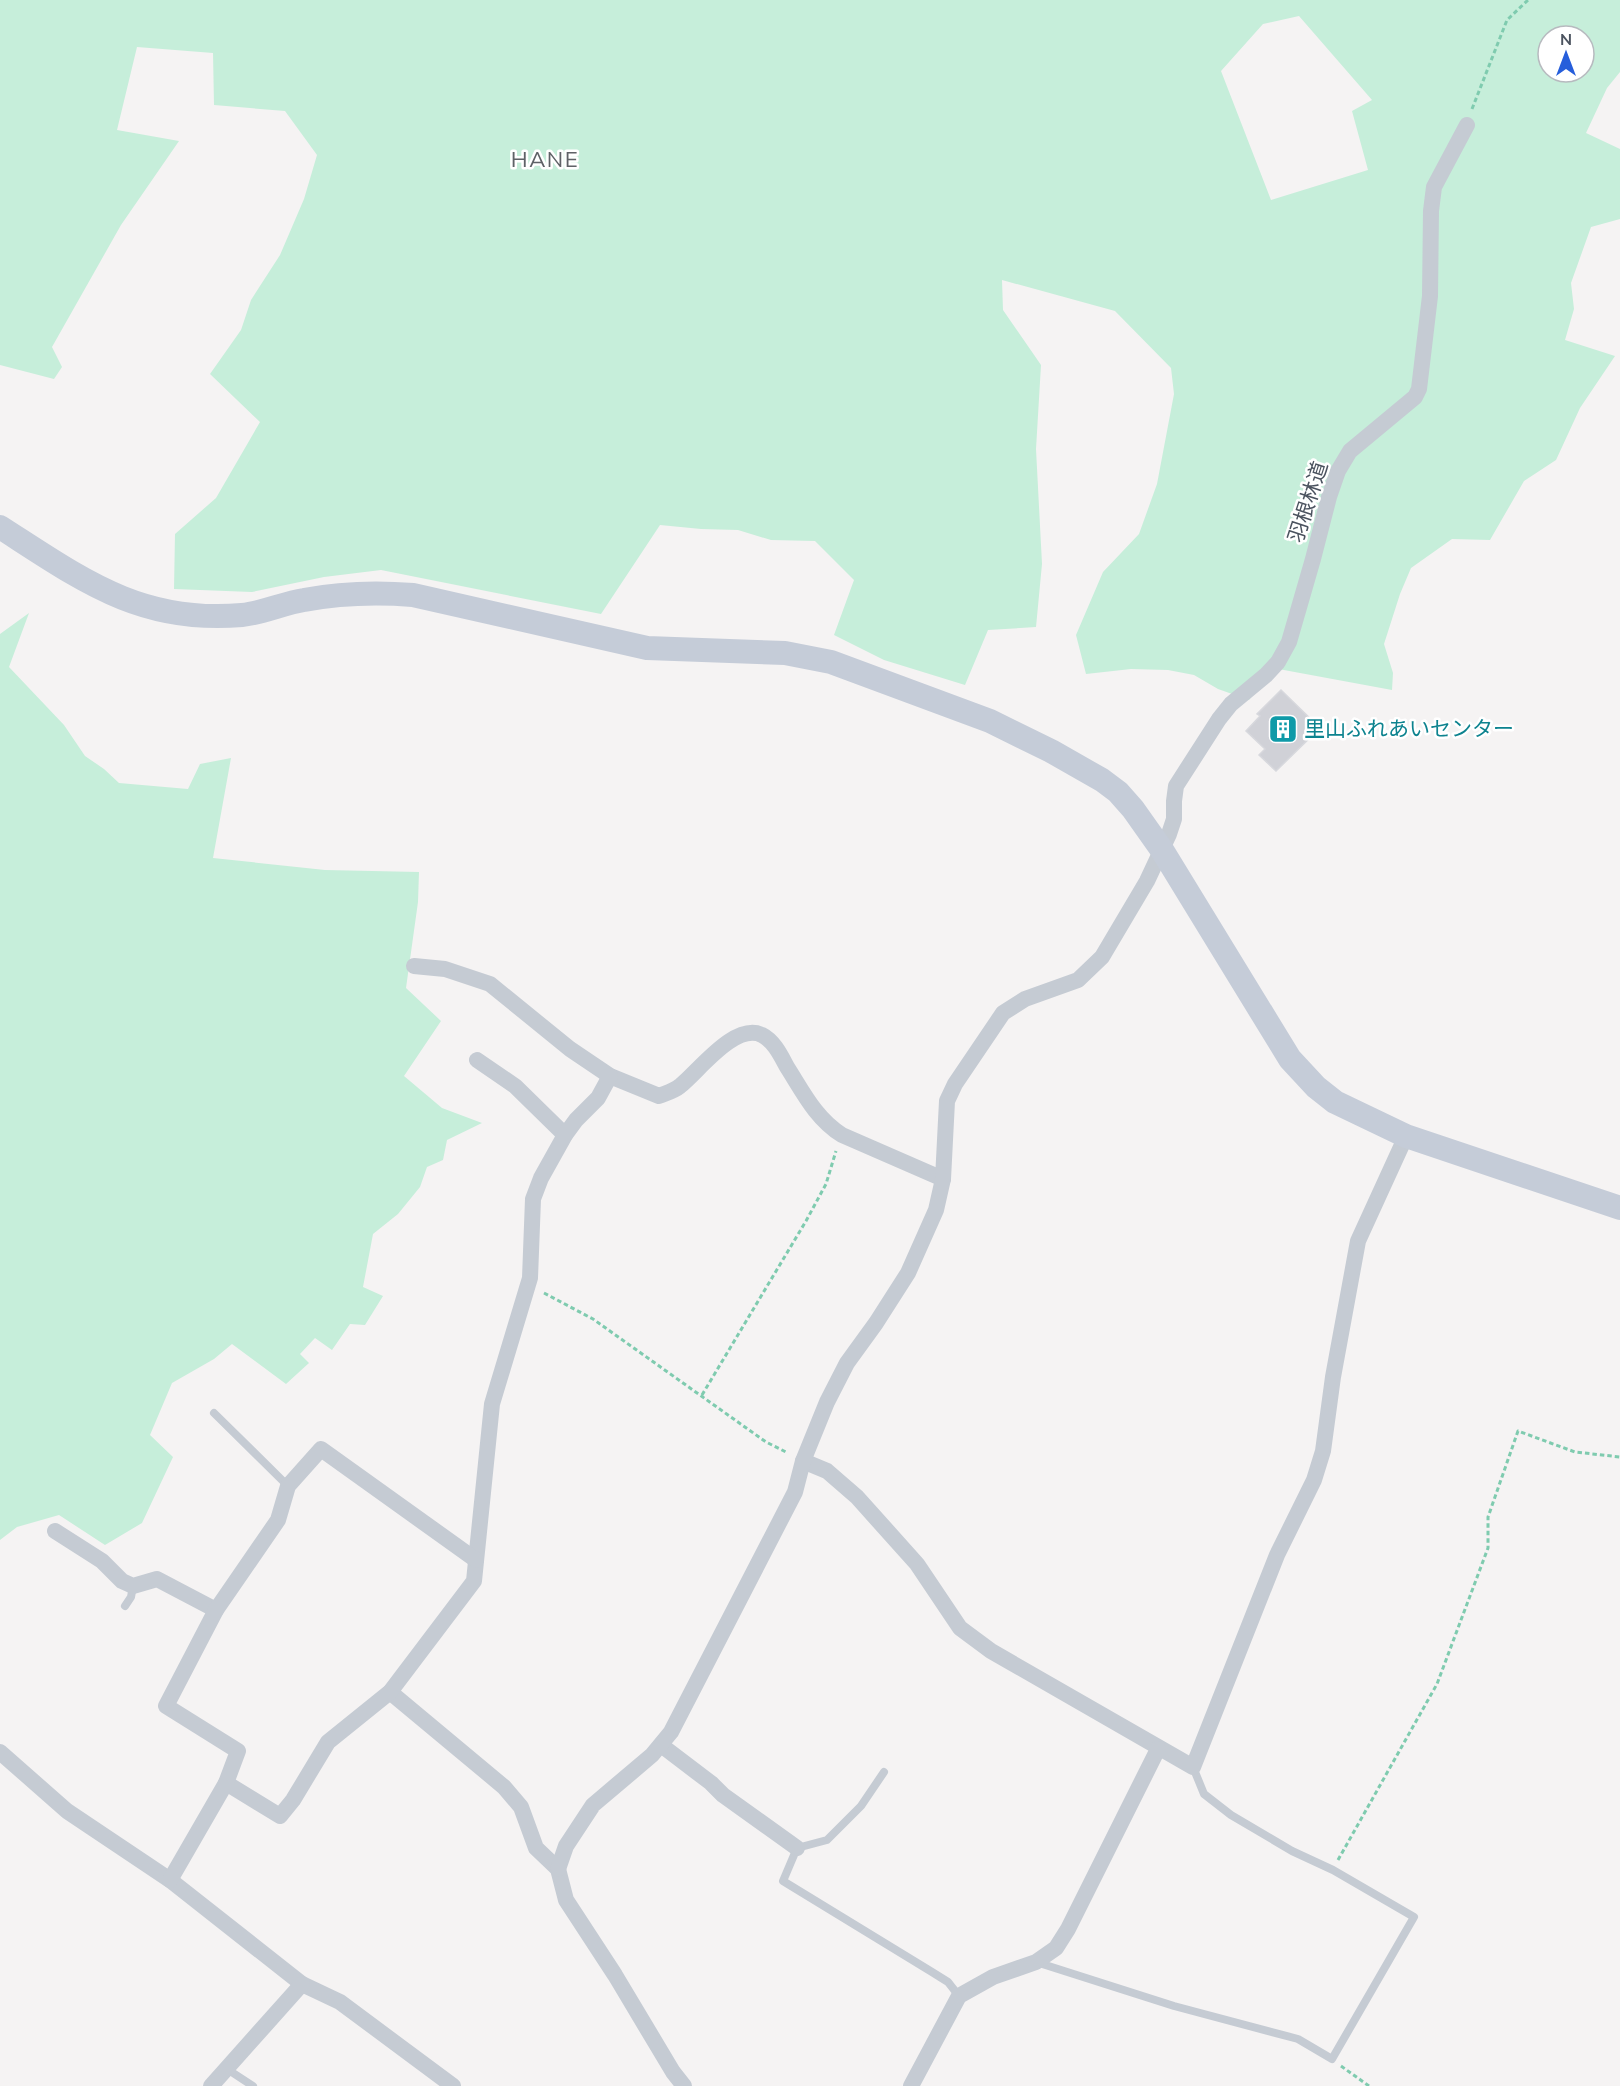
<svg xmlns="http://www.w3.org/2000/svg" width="1620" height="2086" font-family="Mulish,'Noto Sans JP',sans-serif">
<rect width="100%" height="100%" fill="#f5f3f3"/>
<g fill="#c6eeda" fill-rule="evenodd">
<path d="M0 0H1620V72L1607 88 1586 133 1620 149V219L1591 227 1571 283 1574 309 1565 340 1615 356 1580 408 1556 460 1524 481 1490 540 1452 539 1411 568 1400 594 1384 644 1393 673 1392 690 1273 668 1249 700 1218 689 1194 675 1168 670 1131 669 1086 674 1076 635 1103 572 1139 534 1157 484 1174 394 1171 368 1115 311 1002 280 1003 310 1041 365 1036 449 1042 564 1036 627 988 630 965 685 884 660 834 635 854 580 815 541 771 540 738 530 701 529 660 525 601 614 381 570 324 577 252 592 174 589 175 534 216 498 260 422 210 374 241 330 251 300 280 255 304 199 317 155 285 111 214 105 213 53 137 47 117 130 179 141 121 225 52 347 62 367 54 379 0 365ZM1299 16 1372 100 1352 111 1368 170 1271 200 1221 71 1263 24ZM1548 36H1584V72H1548Z"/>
<polygon points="29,613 9,667 64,725 85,756 104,769 119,783 188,789 200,764 231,758 213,858 325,870 419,872 418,902 406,988 441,1021 404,1076 442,1108 482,1123 447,1140 443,1160 427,1167 420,1187 398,1214 373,1234 363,1287 383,1296 365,1325 350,1324 332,1350 315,1338 300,1354 309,1363 286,1384 232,1344 214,1359 172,1383 150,1435 173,1457 142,1523 105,1545 59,1515 17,1527 0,1540 0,634"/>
</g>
<polygon fill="#d0d1d7" stroke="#d7d8dd" stroke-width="1.5" points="1281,690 1320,728 1276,771 1259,755 1265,749 1246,731 1260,716 1257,714"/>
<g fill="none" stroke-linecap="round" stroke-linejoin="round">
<g stroke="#7fcbaf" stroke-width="3" stroke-dasharray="4.5 3" stroke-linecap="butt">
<polyline points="1472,109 1507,20 1528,0"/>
<polyline points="544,1293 593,1319 766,1442 788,1453"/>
<polyline points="702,1395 806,1221 826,1184 836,1151"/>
<polyline points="1338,1860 1437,1684 1488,1548 1488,1517 1518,1431 1575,1452 1620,1457"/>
<polyline points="1341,2066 1369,2086"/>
</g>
<g stroke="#c5cbd3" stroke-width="8">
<polyline points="214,1413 288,1486"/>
<polyline points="125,1606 131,1597 133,1586"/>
<polyline points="884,1772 861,1806 827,1840 797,1848 783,1881 932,1972 948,1982 959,1996"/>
<polyline points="1036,1962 1174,2006 1298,2039 1332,2059 1414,1917 1333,1870 1292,1851 1231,1815 1204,1794 1193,1767"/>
<polyline points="227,2069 253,2086"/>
</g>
<g stroke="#c5cbd3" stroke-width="16">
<path d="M414 966 445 969 490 984 570 1049 610 1076 659 1096C666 1093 674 1091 680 1086 699 1071 735 1022 762 1035 774 1041 781 1056 787 1067 803 1092 816 1119 842 1135L943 1179"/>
<polyline points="477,1060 515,1086 565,1135"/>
<polyline points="803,1461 827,1471 857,1497 917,1564 960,1628 991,1651 1193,1767 1277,1555 1314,1480 1323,1451 1333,1377 1358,1241 1406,1136"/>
<polyline points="55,1531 102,1561 122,1581 133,1586 157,1579 216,1610"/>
<polyline points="390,1692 504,1787 521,1807 536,1848 558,1869 566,1900 615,1975 673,2072 684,2086"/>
<polyline points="661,1745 711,1783 723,1795 797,1848"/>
<polyline points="0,1752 67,1811 170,1880 302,1984 340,2002 453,2086"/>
<polyline points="226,1783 280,1816 293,1800 328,1742 390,1692 474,1581 492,1404 530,1278 533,1199 541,1178 565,1135 576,1120 598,1098 610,1076"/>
<polyline points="558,1869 566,1846 593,1805 652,1755 671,1732 795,1492 803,1461 827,1402 847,1363 876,1323 908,1273 936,1210 943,1179 947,1101 955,1084 1003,1013 1025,999 1078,980 1102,957 1147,881 1169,834 1174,819 1174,801 1176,786 1219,719 1231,704 1266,675 1278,662 1289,642 1313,559 1329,497 1338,471 1350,451 1415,397 1419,389 1430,296 1431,211 1434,187 1467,125"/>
<polyline points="170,1880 226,1783 238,1751 166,1706 216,1610 278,1520 288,1486 321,1449 476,1560"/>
<polyline points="211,2086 302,1984"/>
<polyline points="911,2086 959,1996 993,1977 1036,1962 1056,1948 1068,1929 1158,1749"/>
</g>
<path stroke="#c5ccd8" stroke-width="24" d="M0 527C81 579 140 624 242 615 263 613 284 603 304 600 341 593 376 592 413 595L647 648 785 653 831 662 990 721 1051 751 1102 780 1118 792 1133 809 1162 850 1290 1059 1316 1087 1335 1102 1406 1136 1620 1208"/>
</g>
<defs>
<g id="building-square" transform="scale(1.5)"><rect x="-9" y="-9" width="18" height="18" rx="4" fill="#0f9aa8" stroke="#fff"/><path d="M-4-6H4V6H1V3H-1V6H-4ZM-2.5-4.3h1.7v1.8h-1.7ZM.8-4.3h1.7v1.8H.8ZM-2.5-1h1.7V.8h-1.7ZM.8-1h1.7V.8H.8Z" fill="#fff"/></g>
</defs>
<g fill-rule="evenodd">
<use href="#building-square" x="1283" y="729"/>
</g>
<g text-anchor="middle" stroke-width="5" stroke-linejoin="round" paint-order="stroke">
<g font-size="21" fill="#4b535f" stroke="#fff">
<text transform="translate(1308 502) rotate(-72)" y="7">羽根林道</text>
</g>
<g font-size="21" fill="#0d838f" stroke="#fff" text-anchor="start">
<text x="1304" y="736">里山ふれあいセンター</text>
</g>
<g font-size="22" letter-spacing="1.5" fill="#5f6267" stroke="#fff">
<text x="545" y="167">HANE</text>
</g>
</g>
<g transform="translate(1566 54)"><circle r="28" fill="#ffffff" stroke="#b7babf" stroke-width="1.5"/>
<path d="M0-4.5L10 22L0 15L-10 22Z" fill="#265edb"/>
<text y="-9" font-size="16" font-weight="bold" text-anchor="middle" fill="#4b535f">N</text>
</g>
</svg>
